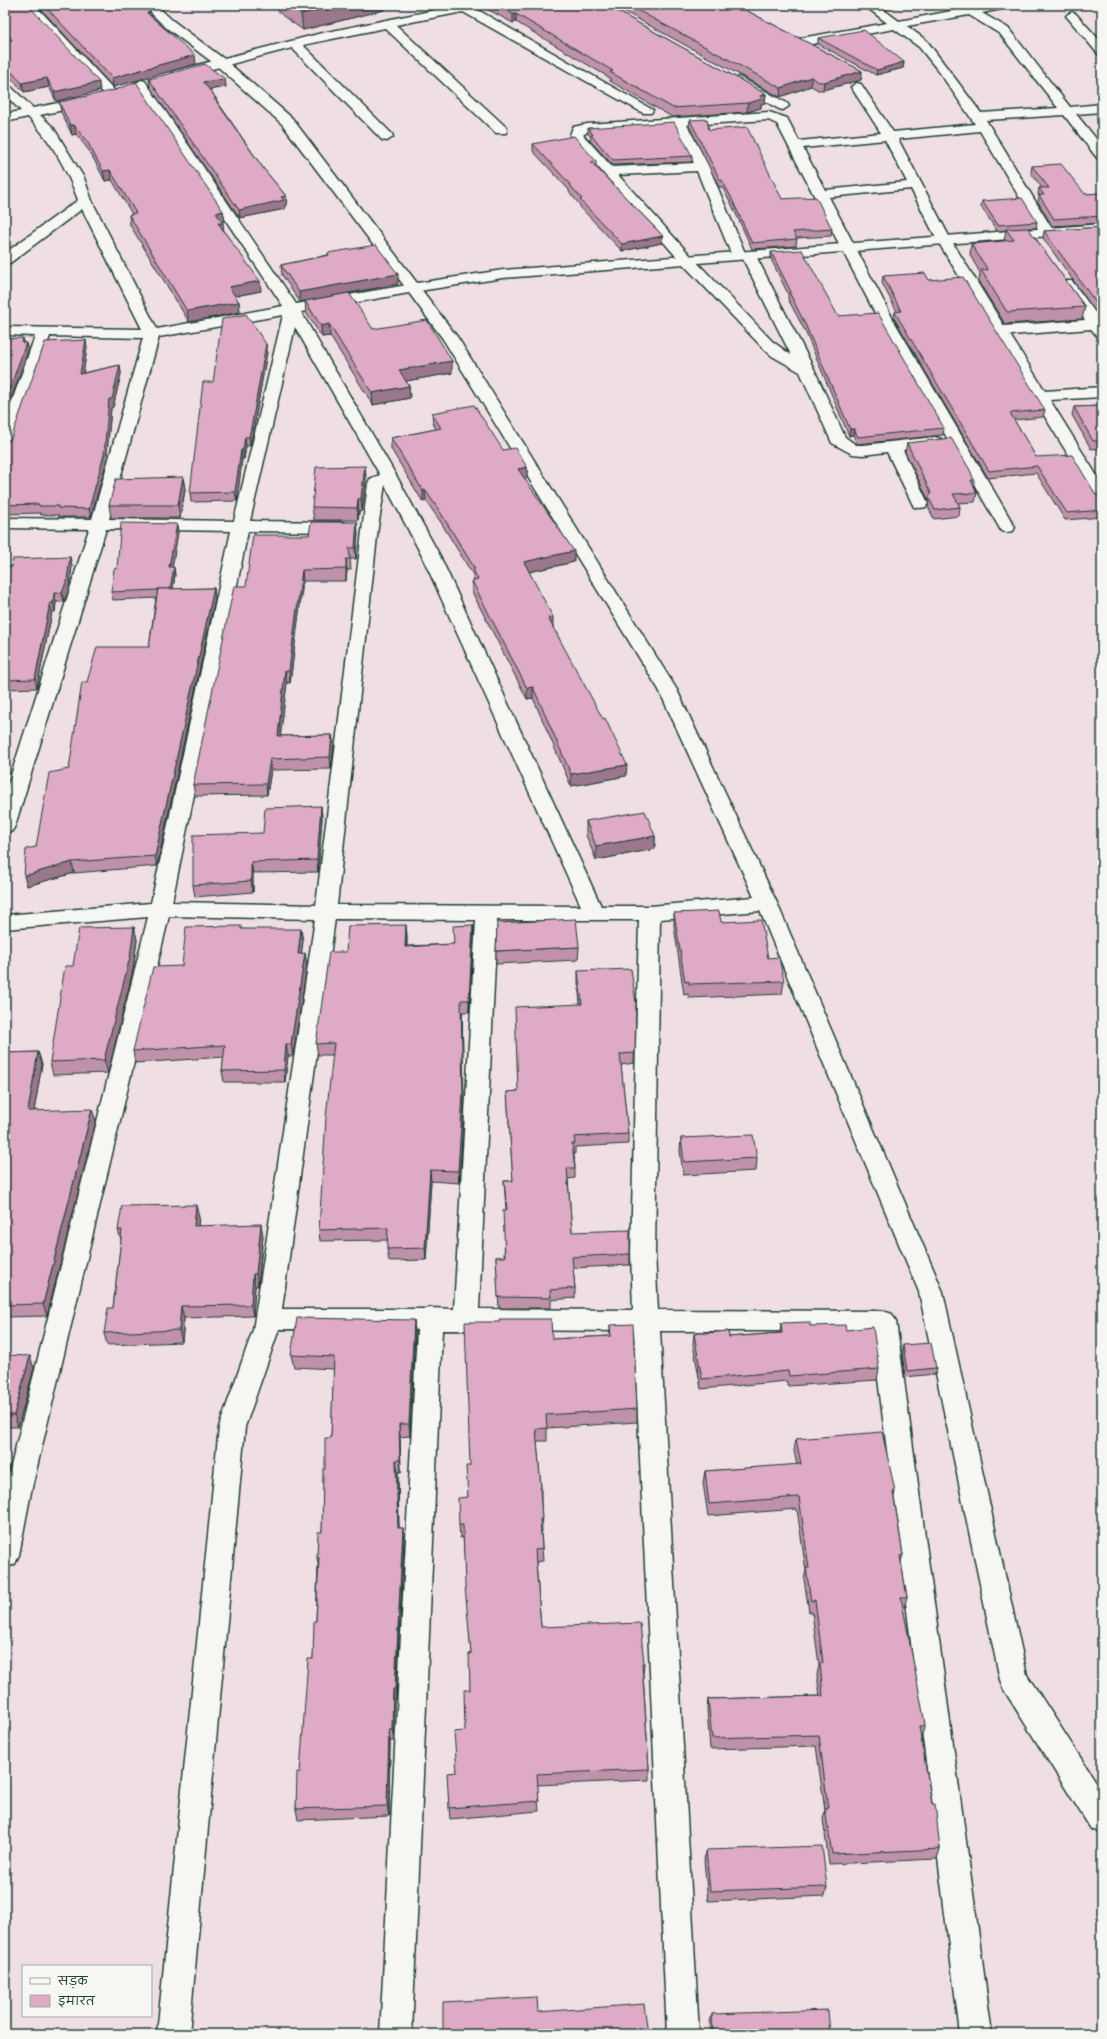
<svg xmlns="http://www.w3.org/2000/svg" width="1107" height="2039" font-family="'Shantell Sans','Playpen Sans Deva',sans-serif">
<rect width="100%" height="100%" fill="#efdfe5"/>
<filter id="ink" filterUnits="userSpaceOnUse"><feTurbulence type="fractalNoise" baseFrequency=".025" numOctaves="2"/><feDisplacementMap in="SourceGraphic" scale="8" xChannelSelector="R" yChannelSelector="G"/><feConvolveMatrix kernelMatrix="1 2 1 2 8 2 1 2 1" color-interpolation-filters="sRGB"/></filter>
<g filter="url(#ink)">
<g fill="none" stroke-linecap="round" stroke-linejoin="round">
<g stroke="#1f3d34" stroke-width="3">
<g id="minor">
<polygon points="23,5 35,5 116,92 118,95 116,98 108,98"/>
<polygon points="454,5 485,5 483,7 476,9 653,110 651,113 643,113 463,12 396,25 506,127 507,130 506,133 496,133 385,28 303,45 392,134 393,137 387,141 382,140 292,48 178,78 172,74 174,71 322,33 455,6"/>
<path d="M864 5H877L899 21 962 9 965 5 973 7 986 5H1013L1011 7 982 13 1008 28 1070 107 1102 104V112L1076 114 1102 146V159L1097 158 1064 115 986 120 1054 232 1052 235H1042L1040 232 980 131 898 139 951 240 1004 326 1085 320 1060 284 1062 281H1072L1102 322V337L1097 336 1091 329 1010 335 1045 391 1102 387V397L1050 400 1102 484V502L1096 501 1094 497 937 240 911 189 829 197 894 321 1015 527 1013 531 1007 532 1001 531 999 527 879 321 777 124 768 120 687 125 709 167 745 253H754L756 256 814 369 845 437 856 445H863L935 437 941 439 943 442 941 445 903 450 928 503 926 507 920 508 914 507 887 452 863 455 852 454 832 443 800 372 772 356 762 347 681 262 570 135 573 127 587 124 769 112 787 118 799 141 881 133 851 87 857 83 861 84 893 132 975 124 940 73 919 47 894 29 801 46 795 42 801 38 887 23ZM969 15 1000 34 1058 108 981 113 927 41 907 26ZM675 126 694 163 612 167 583 135 587 132ZM885 140 907 182 825 190 803 148ZM697 171 732 256 734 259H743L791 355 772 341 691 256 618 175Z"/>
<polygon points="1072,12 1076,14 1102,43 1102,55 1098,54 1068,18 1066,16 1068,14"/>
<polygon points="739,77 787,103 789,106 783,110 779,109 735,84 733,81"/>
<path d="M141 80 145 81 296 304 413 284 418 285 458 338 677 690 777 903 943 1292 1027 1675 1102 1791V1833L1091 1829 1004 1690 1000 1680 919 1292 760 911 660 919 655 1253 658 1310 883 1311 892 1314 896 1321 992 2034H960L872 1331H660L699 2034H667L634 1331 442 1330 412 2034H380L417 1330 279 1329 245 1427 189 2034H157L219 1427 253 1330 315 919 169 916 31 1492 19 1555 15 1564 5 1568V1490L148 917 5 929V915L151 903 231 531 106 529 15 826 12 831 5 833V794L89 529 5 528V518L92 519 143 338 50 336 13 444 11 447 5 449V421L35 336 5 335V327L142 329 82 209 10 263 5 264V253L78 200C67 169 51 140 28 117L5 122V114L21 111 5 95V84L9 85 33 108 88 97 94 101 92 104 40 115 53 127 84 178 92 201 157 329 283 306 135 84ZM409 293 443 339 659 690 754 897 650 906H601L440 556 397 477 301 312ZM283 315 234 521 109 519 159 337ZM295 327 380 475 370 479 368 483 316 905 172 902 248 531 340 532 346 531 348 527 346 523 340 522 250 521ZM385 485 422 556 581 906 337 905 378 527ZM335 919 476 920 454 1309 430 1308 426 1309H282ZM497 920H639L631 1253 633 1310 479 1309Z"/>
</g>
</g>
<g stroke="#1f3d34" stroke-width="3">
<polygon id="tertiary" points="143,5 156,5 172,20 224,59 292,118 417,283 503,270 1102,224 1102,232 503,278 413,292 408,291 282,124 216,65 164,26"/>
</g>
<use href="#minor" fill="#f6f6f2" fill-rule="evenodd"/>
<use href="#tertiary" fill="#f6f6f2" fill-rule="evenodd"/>
</g>
<g fill="#bf92aa" stroke="#1f3d34">
<polygon points="5,5 100,91 56,101 49,87 24,92 10,77 6,78 5,77 5,41 7,41 5,38"/>
<polygon points="37,5 143,5 152,17 196,64 113,87"/>
<polygon points="272,5 384,5 384,10 303,30 283,16"/>
<polygon points="485,5 606,5 766,94 765,103 761,104 761,108 747,112 672,117 610,81 610,78 516,22 513,23 485,8"/>
<polygon points="614,5 736,5 862,71 861,80 823,90 818,90 811,86 780,97 614,6"/>
<polygon points="880,5 907,5 885,9"/>
<polygon points="818,38 904,62 903,68 876,75 818,44"/>
<polygon points="149,79 225,79 226,87 209,90 216,98 217,101 263,168 286,196 287,205 285,205 285,209 240,218 150,87"/>
<polygon points="59,102 223,211 225,221 222,222 224,231 261,291 235,296 239,302 240,312 189,322 130,225 129,215 132,214 112,180 105,181 90,152 76,134 72,135 61,112"/>
<polygon points="690,120 709,130 782,199 832,229 831,236 797,238 796,246 752,249 731,203 722,187 719,187 689,126"/>
<polygon points="588,128 692,156 692,162 613,165 590,141 591,137 588,134"/>
<polygon points="533,144 596,161 596,167 663,236 662,243 622,251 580,207 580,205 569,192 569,190 533,151"/>
<polygon points="1032,166 1085,194 1102,193 1102,223 1052,226 1038,202 1039,197 1038,195 1039,188 1042,188 1031,173"/>
<polygon points="982,201 1037,222 1036,228 1028,228 1085,307 1082,319 1005,324 979,282 980,273 970,255 971,244 1004,241 1006,230 997,231 981,207"/>
<polygon points="1102,227 1102,318 1100,318 1043,238 1044,231"/>
<polygon points="771,252 838,316 944,428 943,435 857,444 853,435 849,436 805,331 788,299 788,294 771,259"/>
<polygon points="328,253 398,284 300,302 282,275 281,265 328,255"/>
<polygon points="883,276 929,280 1045,410 1043,417 1014,420 1036,457 1096,495 1102,497 1102,517 1065,520 1036,473 988,478 894,318 895,312 897,312 882,283"/>
<polygon points="305,301 373,329 452,373 406,381 409,386 410,398 373,405 330,336 322,337 306,313"/>
<polygon points="87,348 83,373 120,365 121,374 113,407 111,408 106,464 91,517 59,517 59,515 41,515 40,513 5,514 5,441 10,440"/>
<polygon points="267,352 253,432 250,446 246,446 244,459 242,459 237,501 191,502 190,493 213,382"/>
<polygon points="1102,406 1102,448 1091,449 1072,415 1074,407"/>
<polygon points="432,413 503,450 527,467 527,478 524,479 574,562 529,572 553,626 626,776 571,786 533,698 527,699 472,592 472,581 473,581 473,575 440,521 426,501 423,502 391,449 391,438 436,429 433,424"/>
<polygon points="907,443 974,480 974,485 977,493 975,502 958,503 960,507 959,516 934,519 928,507 929,501 905,452"/>
<polygon points="365,466 366,479 362,511 359,512 358,520 314,520 312,507"/>
<polygon points="183,477 185,490 180,518 111,518 109,505"/>
<polygon points="178,532 172,567 175,575 173,589 214,588 215,598 157,866 74,873 27,886 36,847 69,769 87,682 149,647 156,598 113,600 111,592 117,568"/>
<polygon points="358,533 356,559 350,559 351,570 347,570 346,581 303,581 290,683 287,683 280,736 332,735 334,746 331,769 271,770 267,795 195,796 193,785 246,586 309,535"/>
<polygon points="70,557 72,566 69,589 64,602 56,602 55,612 52,612 37,688 5,689 5,567 12,567"/>
<polygon points="321,806 322,818 318,872 253,873 253,892 195,897 193,885 263,833"/>
<polygon points="586,821 655,836 655,849 596,860 586,835"/>
<polygon points="674,913 721,922 768,958 784,981 782,994 689,998 688,994 684,995 674,926"/>
<polygon points="406,925 407,937 407,946 454,944 473,925 474,937 469,1012 462,1012 464,1106 459,1183 431,1181 426,1260 389,1261 387,1249 388,1240 320,1241 319,1230 333,1055 318,1055 316,1044 346,952"/>
<polygon points="134,927 137,940 133,970 108,1073 53,1075 50,1062 73,966"/>
<polygon points="242,929 303,941 301,953 307,965 293,1056 288,1056 285,1082 224,1082 222,1071 224,1057 135,1063 133,1051 182,966"/>
<polygon points="579,947 578,960 496,964 496,951"/>
<polygon points="578,971 636,1003 634,1063 621,1065 628,1134 628,1144 575,1147 575,1154 574,1154 575,1168 575,1178 568,1179 572,1232 630,1254 630,1265 573,1268 575,1288 575,1298 551,1300 551,1308 499,1308 496,1257 504,1257 506,1210 504,1181 513,1181 507,1092 518,1091 580,1004 578,982"/>
<polygon points="38,1052 42,1064 34,1110 96,1121 47,1316 5,1317 5,1053"/>
<polygon points="681,1138 757,1158 756,1171 683,1175 680,1151"/>
<polygon points="199,1217 198,1226 263,1236 258,1286 255,1286 253,1316 184,1318 182,1342 107,1345 104,1333 113,1308 121,1240 118,1230"/>
<polygon points="414,1320 415,1333 410,1436 400,1437 401,1472 398,1472 399,1528 403,1528 404,1540 396,1700 394,1700 394,1741 390,1741 389,1816 298,1820 296,1809 313,1659 316,1621 318,1564 317,1557 322,1532 325,1469 331,1438 334,1369 294,1367 291,1355"/>
<polygon points="781,1323 846,1330 879,1369 877,1380 788,1386 787,1381 701,1389 693,1344 694,1334 729,1337 780,1333"/>
<polygon points="610,1325 637,1409 637,1422 547,1428 547,1441 537,1441 541,1488 541,1500 542,1532 541,1532 543,1561 536,1562 541,1627 644,1663 643,1674 649,1769 649,1780 537,1785 539,1811 450,1819 449,1808 465,1731 470,1690 471,1654 463,1537 460,1538 459,1525 468,1497 470,1466 552,1339 610,1336"/>
<polygon points="903,1345 936,1368 935,1374 905,1377 902,1351"/>
<polygon points="5,1355 34,1368 18,1427 5,1427"/>
<polygon points="796,1439 895,1492 894,1497 903,1555 901,1562 907,1597 904,1608 903,1608 925,1726 921,1737 940,1849 937,1859 829,1864 823,1819 825,1811 816,1746 710,1749 707,1710 708,1699 820,1696 817,1675 819,1665 812,1612 809,1612 804,1579 806,1571 797,1509 708,1516 703,1483 705,1471 797,1465 794,1451"/>
<polygon points="706,1850 827,1887 825,1896 708,1901 704,1860"/>
<polygon points="712,2014 830,2034 711,2034 710,2023"/>
</g>
<g fill="#9b778b" stroke="#1f3d34">
<polygon points="338,5 384,5 384,10 303,30 301,14"/>
<polygon points="885,5 907,5 885,9"/>
<polygon points="151,12 152,21 147,13"/>
<polygon points="513,14 516,14 516,22 513,23"/>
<polygon points="195,55 196,64 113,87 112,78"/>
<polygon points="904,62 903,68 876,75 877,70"/>
<polygon points="5,68 8,68 10,77 6,78"/>
<polygon points="862,71 861,80 823,90 824,82"/>
<polygon points="811,77 811,86 780,97 781,88"/>
<polygon points="47,78 49,87 24,92 22,83"/>
<polygon points="225,79 226,87 204,90 203,82"/>
<polygon points="99,82 100,91 56,101 54,92"/>
<polygon points="766,94 765,103 761,104 761,108 747,112 748,103 760,96"/>
<polygon points="70,125 74,125 76,134 72,135"/>
<polygon points="110,170 112,180 105,181 103,171"/>
<polygon points="286,196 287,205 285,205 285,209 240,218 239,210 281,197"/>
<polygon points="223,211 225,221 217,223 216,213"/>
<polygon points="218,223 223,223 224,233"/>
<polygon points="663,236 662,243 622,251 622,244"/>
<polygon points="398,274 398,284 300,302 299,292"/>
<polygon points="260,281 261,291 230,297 229,287"/>
<polygon points="239,302 240,312 189,322 187,311"/>
<polygon points="329,324 330,336 322,337 321,326"/>
<polygon points="23,338 25,347 26,343 28,351 5,416 5,402"/>
<polygon points="86,340 87,348 82,382 80,374"/>
<polygon points="266,344 267,352 253,432 250,446 249,437"/>
<polygon points="452,361 452,373 400,382 399,370"/>
<polygon points="120,365 121,374 113,407 111,408 106,464 91,517 89,509 109,399"/>
<polygon points="409,386 410,398 373,405 372,393"/>
<polygon points="850,429 854,429 853,435 849,436"/>
<polygon points="245,437 246,446 244,459 243,450"/>
<polygon points="241,450 242,459 237,501 235,492"/>
<polygon points="365,466 366,479 362,511 361,499"/>
<polygon points="527,467 527,478 518,480 518,469"/>
<polygon points="183,477 185,490 180,518 178,505"/>
<polygon points="425,490 426,501 423,502 423,491"/>
<polygon points="358,499 359,512 358,520 357,508"/>
<polygon points="357,522 358,533 356,559 355,548"/>
<polygon points="177,524 178,532 171,575 169,567"/>
<polygon points="574,551 574,562 524,573 524,562"/>
<polygon points="70,557 72,566 69,589 64,602 62,593"/>
<polygon points="346,559 347,570 346,581"/>
<polygon points="174,567 175,575 171,598 170,590"/>
<polygon points="302,570 303,581 290,683 289,671"/>
<polygon points="214,588 215,598 157,866 155,856"/>
<polygon points="54,593 56,602 55,612 53,603"/>
<polygon points="50,603 52,612 37,688 35,679"/>
<polygon points="553,617 553,628 548,618"/>
<polygon points="285,671 287,683 279,747 278,736"/>
<polygon points="533,687 533,698 527,699 527,688"/>
<polygon points="332,735 334,746 331,769 330,757"/>
<polygon points="5,747 7,756 5,766"/>
<polygon points="270,759 271,770 267,795 266,784"/>
<polygon points="627,765 626,776 571,786 571,774"/>
<polygon points="321,806 322,818 318,872 317,860"/>
<polygon points="655,836 655,849 596,860 596,846"/>
<polygon points="72,862 74,873 27,886 24,876"/>
<polygon points="251,862 253,873 253,892 251,881"/>
<polygon points="406,925 407,937 406,959 405,947"/>
<polygon points="473,925 474,937 469,1012 469,1000"/>
<polygon points="134,927 137,940 133,970 108,1073 104,1060"/>
<polygon points="301,929 303,941 300,965 298,954"/>
<polygon points="305,953 307,965 293,1056 291,1044"/>
<polygon points="462,1012 464,1106 459,1183 458,1171"/>
<polygon points="286,1044 288,1056 285,1082 284,1070"/>
<polygon points="38,1052 42,1064 32,1123 28,1111"/>
<polygon points="92,1109 96,1121 47,1316 43,1304"/>
<polygon points="430,1170 431,1181 426,1260 425,1248"/>
<polygon points="196,1205 199,1217 197,1239 194,1226"/>
<polygon points="261,1224 263,1236 258,1286 256,1274"/>
<polygon points="253,1274 255,1286 253,1316 251,1305"/>
<polygon points="181,1306 184,1318 182,1342 179,1330"/>
<polygon points="414,1320 415,1333 410,1436 409,1424"/>
<polygon points="30,1356 34,1368 18,1427 14,1415"/>
<polygon points="399,1424 400,1437 401,1472 400,1460"/>
<polygon points="396,1460 398,1472 399,1540 398,1528"/>
<polygon points="403,1528 404,1540 396,1700 395,1689"/>
<polygon points="393,1689 394,1700 394,1741 392,1730"/>
<polygon points="389,1730 390,1741 389,1816 387,1806"/>
</g>
<g fill="#deaac6" stroke="#1f3d34">
<polygon points="5,5 28,5 99,82 54,92 47,78 22,83 8,68 5,68 5,41 12,40 5,31"/>
<polygon points="44,5 143,5 151,12 147,13 195,55 112,78"/>
<polygon points="288,5 338,5 301,14"/>
<polygon points="495,5 606,5 766,94 760,96 762,99 748,103 673,108 610,72 613,71 516,14 513,14"/>
<polygon points="628,5 736,5 862,71 824,82 819,82 811,77 781,88"/>
<polygon points="864,30 904,62 877,70 818,38"/>
<polygon points="205,64 225,79 203,82 216,98 214,98 263,168 286,196 281,197 284,200 239,210 149,79"/>
<polygon points="136,82 223,211 216,213 223,223 218,223 260,281 229,287 239,302 187,311 129,215 136,213 110,170 103,171 88,143 74,125 70,125 59,102 115,90"/>
<polygon points="707,119 709,130 747,127 782,199 816,197 832,229 793,232 797,239 752,243 731,197 722,180 720,180 690,120"/>
<polygon points="674,122 692,156 613,160 591,135 593,135 588,128"/>
<polygon points="574,136 596,161 591,162 663,236 622,244 580,200 582,199 569,184 570,184 533,144"/>
<polygon points="1061,164 1085,194 1102,193 1102,216 1054,219 1039,195 1044,195 1039,188 1049,188 1032,166"/>
<polygon points="1022,198 1037,222 998,225 982,201"/>
<polygon points="1102,227 1102,311 1044,231"/>
<polygon points="1028,228 1085,307 1007,312 981,270 988,270 971,244 1014,240 1006,229"/>
<polygon points="376,245 398,274 299,292 281,265 329,255 328,253"/>
<polygon points="802,250 838,316 878,313 944,428 858,437 854,429 850,429 805,324 789,292 791,292 771,252"/>
<polygon points="925,273 929,280 963,277 1045,410 1010,413 1036,457 1072,455 1096,495 1101,496 1102,497 1102,510 1067,513 1037,466 989,471 896,314 895,312 901,311 883,276"/>
<polygon points="349,293 373,329 427,320 452,361 399,370 409,386 372,393 329,324 321,326 305,301"/>
<polygon points="246,314 266,344 252,423 249,437 245,437 243,450 241,450 235,492 190,493 203,382 213,382 222,319"/>
<polygon points="23,338 22,343 26,343 5,402 5,339"/>
<polygon points="86,340 80,374 120,365 112,399 109,399 104,455 89,509 58,508 58,506 39,506 39,504 5,505 5,441 10,440 12,436 45,342"/>
<polygon points="474,405 503,450 515,448 527,467 518,469 574,551 524,562 553,617 548,618 603,719 605,718 627,765 571,774 533,687 527,688 472,581 478,580 473,569 475,569 439,510 425,490 423,491 391,438 441,428 432,413"/>
<polygon points="1102,406 1102,440 1093,441 1074,407"/>
<polygon points="951,438 970,470 974,480 971,480 977,493 953,494 960,507 935,510 929,498 931,493 907,443"/>
<polygon points="365,466 361,499 358,499 357,508 312,507 316,467"/>
<polygon points="183,477 178,505 109,505 116,479"/>
<polygon points="311,522 357,522 355,548 349,548 350,559 346,559 346,569 302,570 289,671 285,671 278,736 332,735 330,757 270,759 266,784 193,785 234,586 246,586 253,535 309,535"/>
<polygon points="121,523 177,524 169,567 174,567 170,589 158,589 158,590 111,592 114,569 117,568"/>
<polygon points="70,557 67,580 62,593 54,593 53,603 50,603 35,679 5,680 5,567 12,567 13,559"/>
<polygon points="214,588 155,856 72,862 24,876 26,849 36,847 49,773 69,769 82,682 87,682 97,647 149,647 158,589"/>
<polygon points="321,806 317,860 251,862 251,881 193,885 193,835 263,833 265,808"/>
<polygon points="645,811 655,836 596,846 586,821"/>
<polygon points="719,911 721,922 761,920 768,958 779,957 784,981 689,984 689,981 685,982 674,913"/>
<polygon points="576,919 579,947 496,951 497,923"/>
<polygon points="406,925 405,947 454,944 453,926 473,925 469,1000 461,1000 463,1094 458,1171 430,1170 425,1248 387,1249 388,1228 319,1230 326,1117 334,1043 316,1044 329,952 346,952 348,926"/>
<polygon points="241,926 241,929 301,929 298,954 305,953 291,1044 286,1044 284,1070 222,1071 225,1045 133,1051 153,967 182,966 186,927"/>
<polygon points="134,927 130,957 104,1060 50,1062 65,966 73,966 79,928"/>
<polygon points="631,969 636,1003 635,1053 620,1054 628,1134 574,1137 575,1144 572,1144 575,1168 567,1168 572,1232 630,1230 630,1254 572,1257 575,1288 550,1290 551,1298 498,1297 496,1257 505,1257 503,1210 507,1210 504,1181 513,1181 507,1092 518,1091 515,1007 582,1004 578,971"/>
<polygon points="38,1052 28,1111 92,1109 43,1304 5,1305 5,1184 8,1170 5,1170 5,1053"/>
<polygon points="753,1135 757,1158 684,1162 681,1138"/>
<polygon points="196,1205 194,1226 261,1224 256,1274 253,1274 251,1305 181,1306 179,1330 104,1333 108,1308 113,1308 122,1230 118,1230 122,1206"/>
<polygon points="297,1318 414,1320 409,1424 399,1424 400,1460 396,1460 398,1528 403,1528 395,1689 393,1689 392,1730 389,1730 387,1806 296,1809 297,1772 300,1772 308,1659 313,1659 314,1621 316,1621 319,1557 317,1557 318,1532 322,1532 323,1469 325,1469 325,1438 331,1438 334,1357 291,1355"/>
<polygon points="499,1319 551,1319 552,1339 611,1336 610,1325 633,1324 637,1409 546,1415 547,1428 536,1429 541,1488 540,1488 542,1519 540,1519 542,1549 535,1550 541,1627 640,1623 644,1663 642,1663 649,1769 537,1774 539,1801 449,1808 447,1773 457,1772 454,1732 465,1731 464,1690 470,1690 469,1654 471,1654 465,1586 463,1525 459,1525 458,1498 468,1497 466,1466 470,1466 465,1322 500,1322"/>
<polygon points="810,1322 810,1326 845,1325 846,1330 873,1327 879,1369 789,1376 788,1371 702,1379 694,1334 728,1331 729,1337 782,1333 781,1323"/>
<polygon points="931,1343 936,1368 907,1371 903,1345"/>
<polygon points="5,1355 30,1356 14,1415 5,1415"/>
<polygon points="882,1432 894,1486 895,1492 893,1492 903,1555 900,1556 907,1597 901,1597 924,1718 925,1726 919,1726 932,1804 935,1804 940,1849 832,1854 825,1809 828,1809 819,1735 712,1738 708,1699 823,1696 820,1663 823,1663 815,1600 811,1601 806,1568 809,1568 799,1497 709,1504 705,1471 801,1464 796,1439"/>
<polygon points="822,1846 827,1887 710,1891 706,1850"/>
<polygon points="537,1997 538,2012 644,2004 648,2034 443,2034 443,2002"/>
<polygon points="828,2010 830,2034 713,2034 712,2014"/>
</g>
</g>
<rect width="1107" height="2039" fill="none" stroke="#f6f6f2" stroke-width="20"/>
<rect x="10" y="10" width="1087" height="2019" fill="none" stroke="#1f3d34" stroke-width="1.5" filter="url(#ink)"/>
<rect x="22" y="1965" width="130" height="52" fill="#f6f6f2" stroke="#a0aca6"/>
<rect x="30" y="1978" width="20" height="6" fill="#f6f6f2" stroke="#a0aca6"/>
<text x="58" y="1985" font-size="12" fill="#1f3d34">सड़क</text>
<rect x="30" y="1995" width="20" height="12" fill="#deaac6" stroke="#a0aca6"/>
<text x="58" y="2005" font-size="12" fill="#1f3d34">इमारत</text>
</svg>
